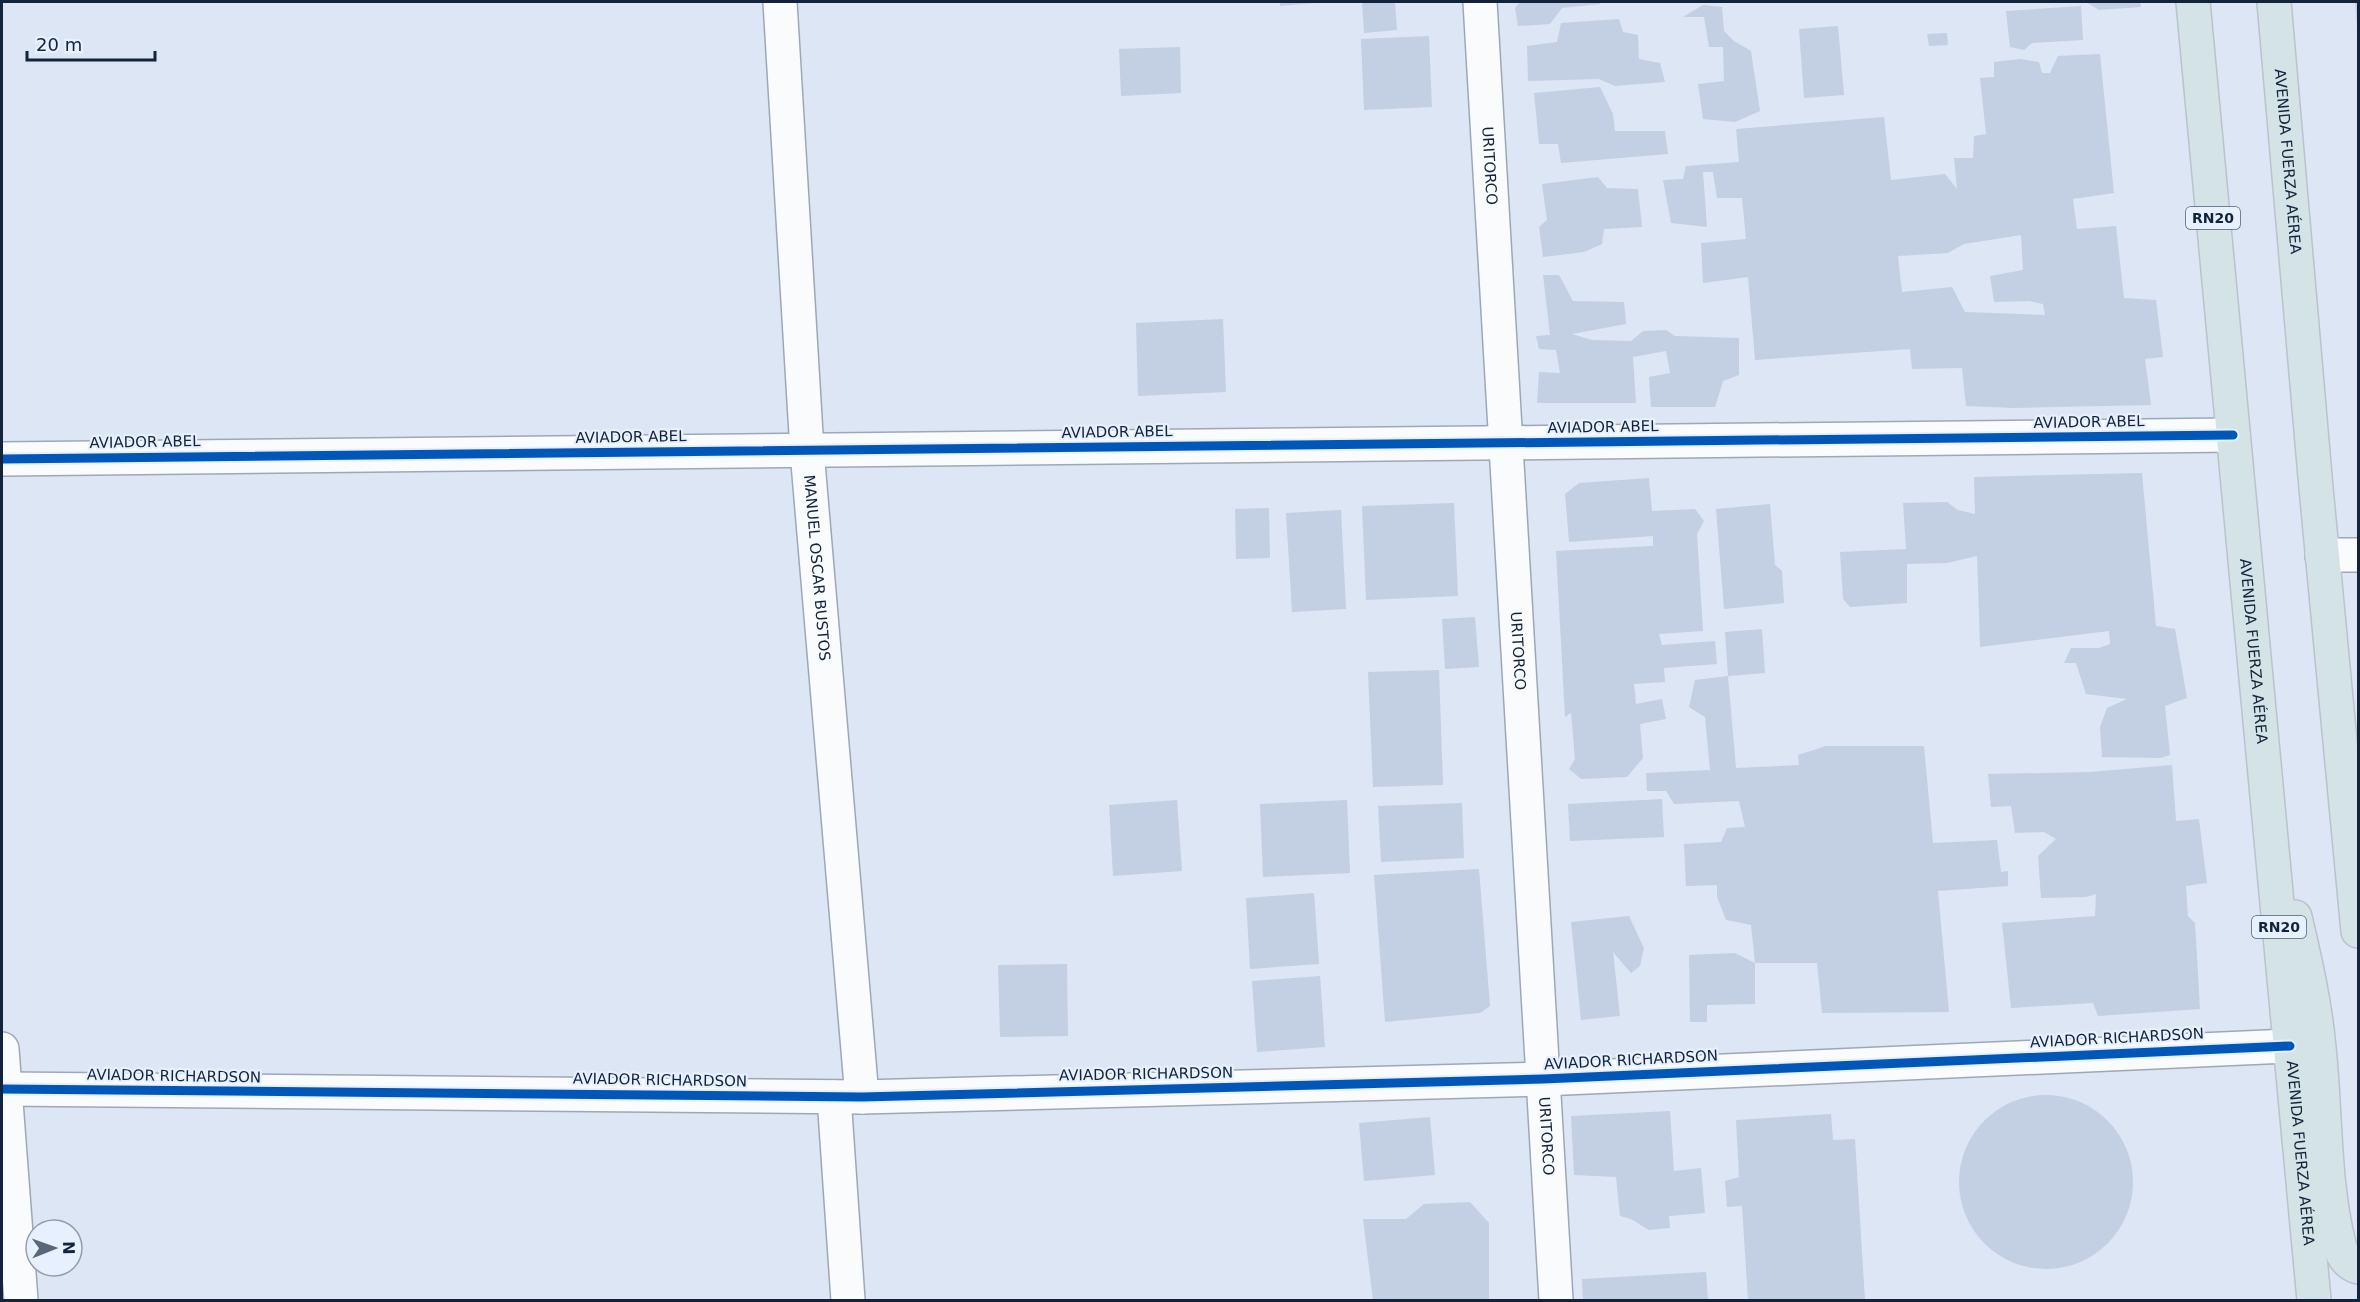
<svg xmlns="http://www.w3.org/2000/svg" width="2360" height="1302" font-family="'DejaVu Sans',sans-serif">
<rect width="100%" height="100%" fill="#dce6f4"/>
<g fill="#c3cfe3" fill-rule="evenodd">
<polygon points="1280,2 1314,2 1314,3 1280,6"/>
<polygon points="1362,2 1395,2 1397,30 1364,33"/>
<polygon points="1520,2 1600,2 1600,4 1562,8 1550,24 1518,26 1515,8"/>
<polygon points="2086,2 2140,2 2141,7 2099,10"/>
<polygon points="2355,2 2358,2 2358,26 2357,26"/>
<polygon points="1703,5 1722,7 1724,31 1734,41 1751,51 1760,111 1735,122 1703,119 1698,84 1724,81 1723,47 1709,47 1704,17 1683,17"/>
<polygon points="2081,6 2083,40 2032,43 2024,50 2010,47 2006,11"/>
<polygon points="1619,19 1623,32 1638,35 1639,59 1660,63 1665,82 1615,86 1599,79 1528,81 1527,46 1557,42 1561,23"/>
<polygon points="1838,26 1844,95 1804,98 1799,29"/>
<polygon points="1947,33 1948,45 1929,46 1927,34"/>
<polygon points="1429,36 1432,107 1364,110 1361,39"/>
<polygon points="1180,47 1181,93 1121,96 1119,49"/>
<path d="M2100 54 2114 193 2073 199 2077 229 2116 226 2124 298 2156 300 2163 357 2145 359 2151 405 2014 408 1966 406 1962 368 1912 369 1910 349 1755 360 1748 277 1703 283 1701 243 1746 239 1742 198H1717L1713 172H1703L1707 227 1671 223 1663 180 1683 179 1686 166 1739 162 1736 129 1884 117 1891 180 1945 174 1957 189 1954 158H1973L1974 136 1986 134 1980 78 1994 77V62L2020 59 2039 62 2042 73H2050L2058 56ZM2021 235 2023 270 1990 276 1994 302 2029 301 2043 304 2045 315 1965 312 1952 287 1902 292 1898 256 1948 253 1964 244Z"/>
<polygon points="1600,87 1613,114 1615,131 1665,131 1668,154 1561,163 1558,144 1539,144 1534,93"/>
<polygon points="1598,177 1607,188 1638,189 1642,227 1604,229 1602,244 1584,252 1543,257 1539,227 1547,220 1542,184"/>
<polygon points="1543,275 1559,275 1573,301 1624,302 1626,324 1572,334 1592,340 1631,341 1643,331 1666,330 1675,336 1739,338 1739,375 1723,381 1715,407 1651,407 1649,377 1670,373 1666,351 1633,357 1636,403 1537,403 1539,372 1560,373 1556,350 1539,349 1536,336 1550,335"/>
<polygon points="1223,319 1226,392 1138,396 1136,323"/>
<polygon points="2142,473 2156,626 2175,629 2187,698 2165,706 2170,755 2161,758 2102,757 2100,727 2107,708 2127,699 2086,694 2076,663 2064,663 2071,648 2099,648 2110,644 2109,631 1980,647 1977,556 1947,563 1907,564 1907,603 1850,607 1843,599 1840,552 1906,549 1903,503 1947,502 1958,510 1975,514 1974,477"/>
<polygon points="1649,478 1652,511 1695,509 1704,521 1697,534 1703,631 1659,634 1662,645 1715,641 1717,664 1664,668 1665,682 1634,684 1636,704 1662,699 1666,719 1640,724 1643,758 1627,777 1581,779 1569,769 1575,759 1571,713 1565,717 1556,551 1653,546 1653,536 1569,542 1565,494 1579,483"/>
<polygon points="1454,503 1458,596 1366,600 1362,506"/>
<polygon points="1770,504 1775,565 1782,571 1784,603 1724,609 1716,509"/>
<polygon points="1269,508 1270,558 1236,559 1235,509"/>
<polygon points="1341,510 1346,609 1292,612 1286,513"/>
<polygon points="1475,617 1479,667 1445,669 1442,619"/>
<polygon points="1762,629 1765,673 1728,676 1725,632"/>
<polygon points="1439,670 1443,785 1373,787 1368,672"/>
<polygon points="1728,676 1736,768 1799,765 1798,755 1826,746 1924,746 1933,843 1997,840 2001,872 2008,871 2008,886 1938,891 1949,1012 1822,1013 1817,963 1755,963 1751,925 1726,920 1717,897 1717,885 1686,886 1684,844 1721,842 1727,828 1745,827 1739,801 1674,804 1666,791 1647,791 1646,773 1710,770 1705,717 1689,707 1695,680"/>
<polygon points="2172,765 2176,821 2199,819 2207,883 2186,886 2188,916 2195,923 2200,1009 2098,1016 2093,1003 2011,1008 2002,923 2095,916 2096,894 2086,897 2041,898 2038,856 2056,839 2044,832 2015,833 2011,806 1991,807 1988,774 2090,772"/>
<polygon points="1662,799 1664,837 1570,841 1568,804"/>
<polygon points="1177,800 1182,871 1113,876 1109,805"/>
<polygon points="1347,800 1350,873 1263,877 1260,804"/>
<polygon points="1462,803 1464,858 1381,862 1378,806"/>
<polygon points="1479,869 1490,1006 1480,1013 1385,1022 1374,875"/>
<polygon points="1314,893 1319,964 1250,969 1246,898"/>
<polygon points="1629,916 1644,948 1640,966 1631,973 1613,952 1620,1016 1581,1020 1571,922"/>
<polygon points="1735,953 1755,963 1755,1004 1707,1005 1707,1022 1690,1022 1689,955"/>
<polygon points="1067,964 1068,1036 1000,1037 998,965"/>
<polygon points="1320,976 1325,1047 1257,1052 1252,981"/>
<circle cx="2046" cy="1182" r="87"/>
<polygon points="1670,1111 1674,1171 1701,1168 1705,1213 1669,1216 1670,1228 1649,1230 1631,1219 1620,1216 1616,1177 1574,1175 1571,1116"/>
<polygon points="1831,1114 1833,1140 1855,1139 1865,1300 1748,1300 1742,1206 1727,1207 1725,1181 1739,1177 1736,1120"/>
<polygon points="1430,1117 1435,1175 1364,1181 1359,1123"/>
<polygon points="1470,1202 1489,1223 1489,1300 1373,1300 1363,1219 1406,1219 1424,1204"/>
<polygon points="1706,1272 1708,1300 1583,1300 1582,1279"/>
</g>
<g fill="none" stroke-linecap="round" stroke-linejoin="round">
<g stroke="#9ca8ba" stroke-width="36">
<g id="minor">
<path id="s1" d="M780 2 807 451 862 1097"/>
<path id="s2" d="M1480 2 1556 1300"/>
<polyline points="2,459 2233,435"/>
<polyline points="2322,555 2358,555"/>
<polyline points="2,1049 21,1300"/>
<polyline points="2,1089 862,1097 1543,1079 2290,1046"/>
<polyline points="834,1097 848,1300"/>
</g>
</g>
<g stroke="#bac2cc" stroke-width="36">
<g id="major">
<path id="s3" d="M2193 2 2314 1300"/>
<path id="s4" d="M2274 2 2316 488 2358 931"/>
<path d="M2295 917C2305 960 2315 1003 2319 1048 2326 1112 2323 1181 2339 1244 2342 1255 2348 1264 2358 1267"/>
</g>
</g>
<use href="#minor" stroke="#fafbfd" stroke-width="33"/>
<use href="#major" stroke="#d4e3e6" stroke-width="33"/>
<g stroke="#e7f0fe" stroke-width="13">
<g id="cycleway">
<polyline points="2,459 2233,435"/>
<polyline points="2,1089 862,1097 1543,1079 2290,1046"/>
</g>
</g>
<use href="#cycleway" stroke="#0057b8" stroke-width="9"/>
</g>
<g text-anchor="middle" stroke-width="4.5" stroke-linejoin="round" paint-order="stroke">
<g fill="#e7f0fe" stroke="#526076" stroke-width="1.5">
<rect x="2186" y="207" width="54" height="22" rx="4.5"/>
<rect x="2252" y="916" width="54" height="22" rx="4.5"/>
</g>
<g font-size="14" font-weight="bold" fill="#12233c">
<text x="2213" y="223">RN20</text>
<text x="2279" y="932">RN20</text>
</g>
<g font-size="15" fill="#12233c" stroke="#e7f0fe">
<text dy="5" stroke="none"><textPath href="#s4" startOffset="160">AVENIDA FUERZA AÉREA</textPath></text>
<text dy="5" stroke="none"><textPath href="#s2" startOffset="164">URITORCO</textPath></text>
<text transform="translate(2089 422) rotate(-1)" y="5">AVIADOR ABEL</text>
<text transform="translate(1603 427) rotate(-1)" y="5">AVIADOR ABEL</text>
<text transform="translate(1117 432) rotate(-1)" y="5">AVIADOR ABEL</text>
<text transform="translate(631 437) rotate(-1)" y="5">AVIADOR ABEL</text>
<text transform="translate(145 442) rotate(-1)" y="5">AVIADOR ABEL</text>
<text dy="5" stroke="none"><textPath href="#s1" startOffset="567">MANUEL OSCAR BUSTOS</textPath></text>
<text dy="5" stroke="none"><textPath href="#s2" startOffset="650">URITORCO</textPath></text>
<text dy="5" stroke="none"><textPath href="#s3" startOffset="652">AVENIDA FUERZA AÉREA</textPath></text>
<text transform="translate(2117 1038) rotate(-3)" y="5">AVIADOR RICHARDSON</text>
<text transform="translate(1631 1060) rotate(-3)" y="5">AVIADOR RICHARDSON</text>
<text transform="translate(1146 1074) rotate(-1)" y="5">AVIADOR RICHARDSON</text>
<text transform="translate(174 1076) rotate(1)" y="5">AVIADOR RICHARDSON</text>
<text transform="translate(660 1080) rotate(1)" y="5">AVIADOR RICHARDSON</text>
<text dy="5" stroke="none"><textPath href="#s2" startOffset="1136">URITORCO</textPath></text>
<text dy="5" stroke="none"><textPath href="#s3" startOffset="1156">AVENIDA FUERZA AÉREA</textPath></text>
</g>
</g>
<rect width="2360" height="1302" fill="none" stroke="#12233c" stroke-width="6"/>
<g transform="translate(54 1248) rotate(89)"><circle r="28" fill="#e7f0fe" stroke="#929eb0" stroke-width="1.5"/>
<path d="M0-4.5L10 22L0 15L-10 22Z" fill="#59677c"/>
<text y="-9" font-size="16" font-weight="bold" text-anchor="middle" fill="#12233c">N</text>
</g>
<path d="M27 51v9h128v-9" fill="none" stroke="#12233c" stroke-width="3"/>
<text x="36" y="51" font-size="18" fill="#12233c" stroke="#e7f0fe" stroke-width="4.5" paint-order="stroke">20 m</text>
</svg>
